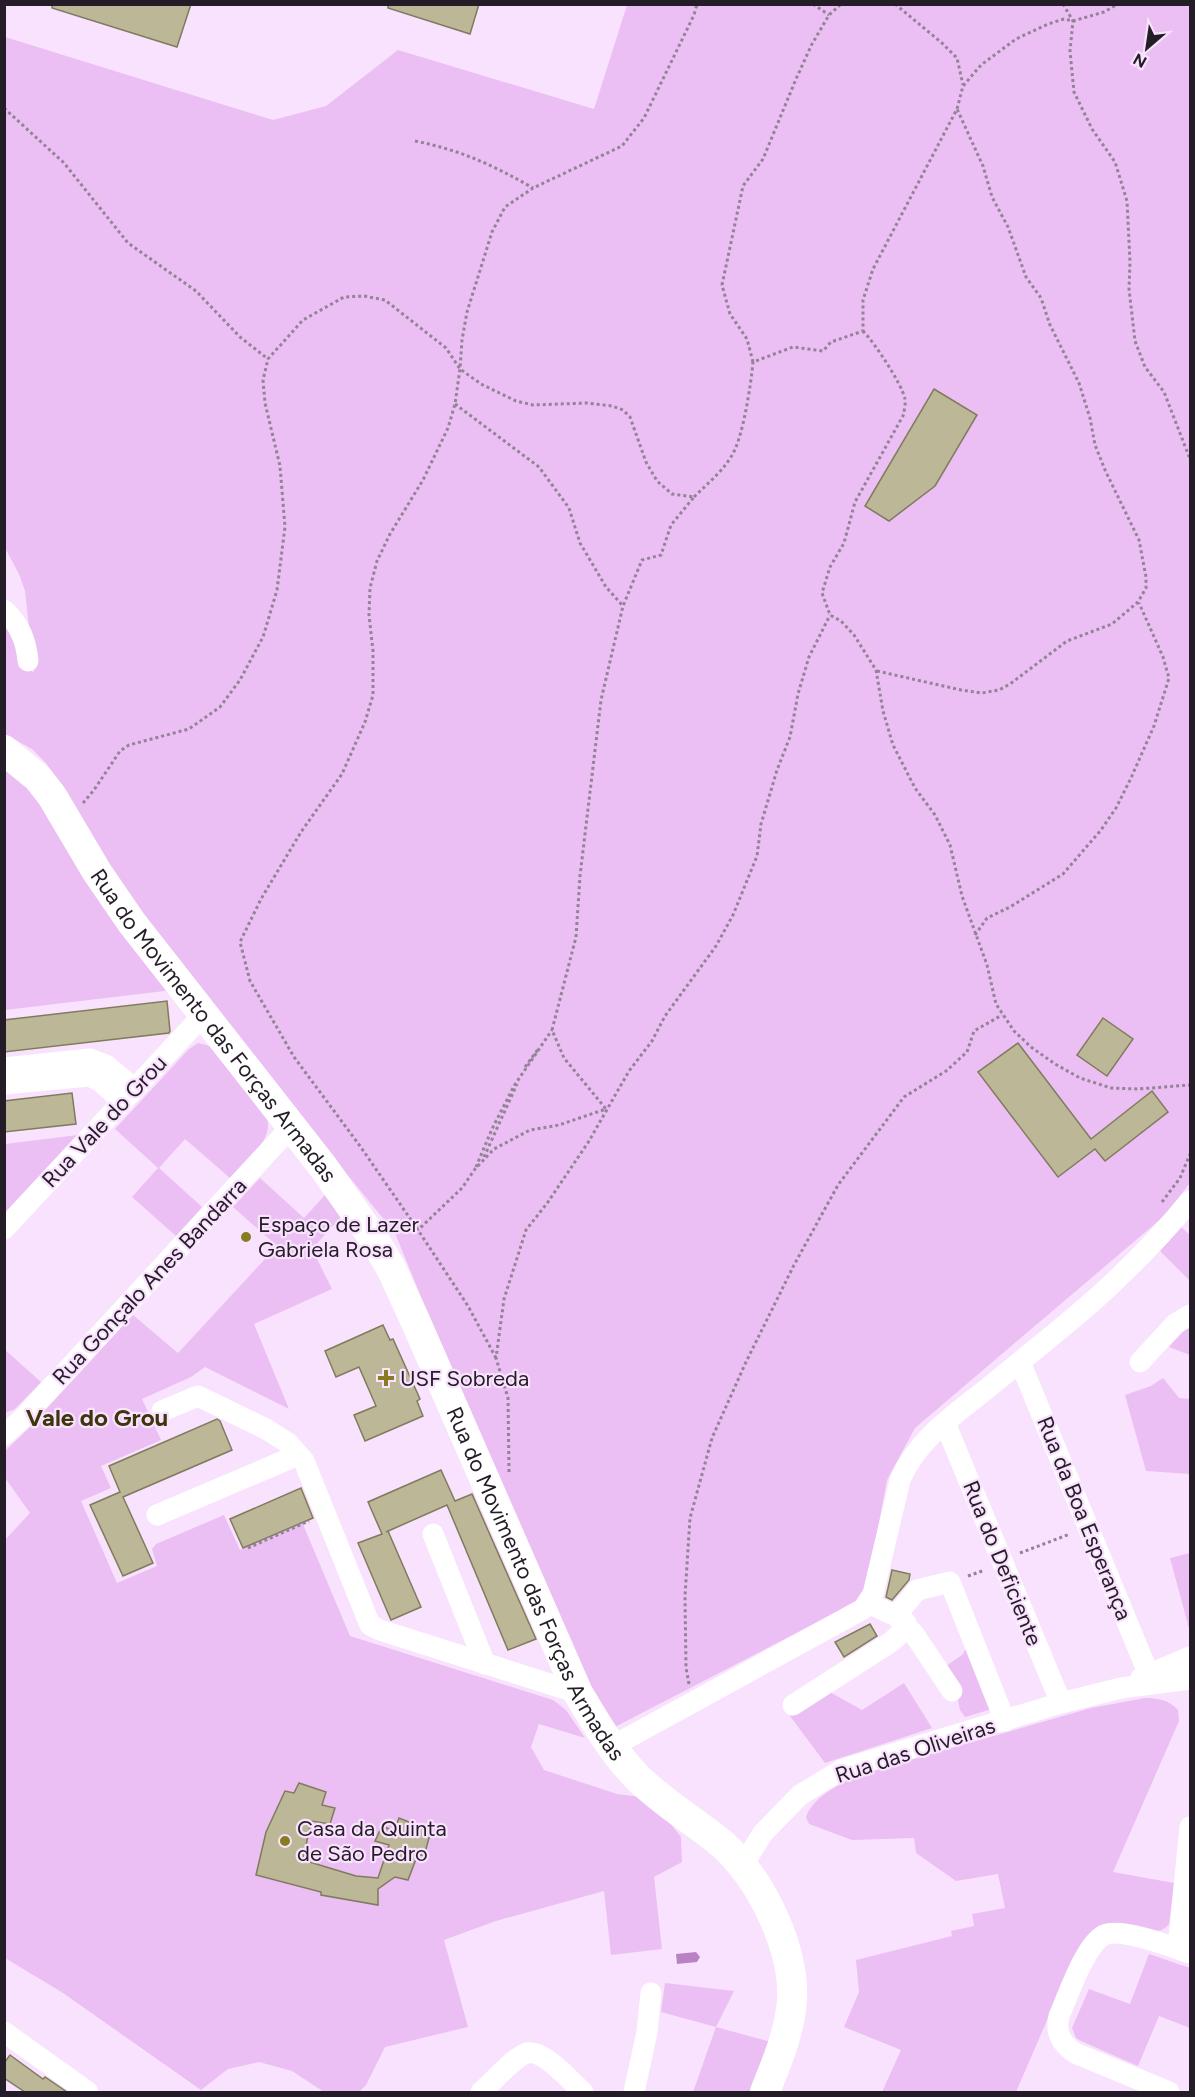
<svg xmlns="http://www.w3.org/2000/svg" width="1195" height="2097" font-family="Figtree,sans-serif">
<rect width="100%" height="100%" fill="#f9e2fd"/>
<g fill="#ebbff3">
<polygon points="627,5 1190,5 1190,1183 1163,1217 915,1428 887,1480 868,1582 856,1602 611,1729 575,1676 395,1233 146,928 46,763 32,749 5,734 4,622 26,669 34,672 25,591 19,574 4,546 5,37 273,120 326,106 398,50 594,109"/>
<polygon points="4,762 20,774 173,990 5,1010"/>
<path d="M198 1043 210 1046 267 1118C274 1141 244 1163 230 1178L185 1139 159 1168 202 1207 176 1236 132 1197 158 1168 115 1129 189 1049Z"/>
<polygon points="78,1135 5,1218 5,1144"/>
<polygon points="260,1178 304,1218 325,1195 341,1217 312,1249 332,1289 254,1324 289,1409 205,1367 191,1377 142,1399 161,1440 101,1466 111,1488 81,1501 117,1583 157,1566 152,1549 156,1544 224,1515 240,1550 302,1522 350,1636 553,1700 566,1710 585,1738 539,1724 531,1747 544,1770 617,1794 641,1797 663,1814 681,1837 682,1862 654,1877 662,1949 611,1955 604,1891 496,1921 444,1940 468,2027 385,2047 366,2085 359,2092 324,2092 292,2071 259,2062 228,2069 201,2090 63,1993 5,1958 4,1541 30,1513 5,1478 5,1451 26,1431 133,1315 178,1353 277,1246 233,1207"/>
<polygon points="1181,1227 1190,1235 1190,1281 1160,1251"/>
<polygon points="1190,1324 1190,1355 1169,1347"/>
<polygon points="4,1349 41,1382 15,1409 5,1413"/>
<polygon points="1163,1378 1179,1398 1190,1399 1190,1474 1146,1471 1125,1395 1151,1386"/>
<polygon points="1190,1553 1190,1632 1170,1558"/>
<polygon points="966,1648 992,1709 965,1717 960,1710 957,1696 945,1667 963,1654"/>
<polygon points="904,1683 932,1728 825,1763 790,1716 828,1691 862,1710"/>
<path d="M1145 1698C1158 1698 1169 1700 1178 1710L1179 1721 1113 1872 1174 1883 1169 1924C1151 1949 1108 1892 1077 1951L1016 2092H882L901 2050 844 2027 859 1992 856 1960 952 1936 951 1931 974 1926 972 1914 1005 1908 998 1874 956 1881 916 1853 914 1838 852 1840 809 1824 806 1817C813 1796 842 1783 861 1774L1091 1708Z"/>
<polygon points="1149,1954 1190,1968 1190,2028 1159,2016 1138,2066 1081,2041 1076,2038 1072,2028 1089,1989 1130,2004"/>
<polygon points="665,1983 734,1991 716,2027 771,2042 751,2092 693,2092 716,2027 661,2012"/>
</g>
<polygon fill="#b983c3" points="696,1952 700,1957 697,1962 677,1964 676,1954"/>
<g fill="#bbb797" stroke="#807b5e" stroke-width="1.5">
<polygon points="52,4 191,4 177,47 52,8"/>
<polygon points="388,4 479,4 470,34 388,8"/>
<polygon points="934,389 977,415 935,486 889,521 865,506"/>
<polygon points="167,1001 170,1031 169,1033 4,1052 4,1020"/>
<polygon points="1103,1018 1133,1039 1107,1076 1077,1055"/>
<polygon points="1018,1043 1091,1139 1152,1091 1168,1112 1105,1161 1095,1149 1058,1177 978,1072"/>
<polygon points="72,1093 76,1124 4,1132 4,1101"/>
<polygon points="383,1325 390,1340 393,1339 420,1399 417,1401 423,1416 365,1441 354,1415 376,1406 359,1367 336,1377 325,1351"/>
<polygon points="217,1419 220,1421 232,1450 123,1497 153,1563 123,1576 90,1505 120,1492 109,1466"/>
<polygon points="441,1470 455,1501 472,1494 536,1639 508,1650 447,1505 386,1532 388,1531 421,1607 391,1620 358,1543 382,1534 368,1502"/>
<polygon points="301,1488 313,1518 243,1548 230,1519"/>
<polygon points="892,1570 910,1574 909,1580 892,1600 886,1597"/>
<polygon points="870,1624 877,1636 844,1657 835,1642"/>
<polygon points="299,1783 326,1792 322,1805 335,1808 330,1824 311,1821 303,1860 356,1876 378,1878 389,1845 375,1841 382,1826 394,1831 399,1818 431,1831 424,1856 418,1854 408,1880 395,1877 378,1889 378,1905 321,1895 321,1892 256,1875 266,1832 285,1791 294,1793"/>
<polygon points="10,2055 43,2079 45,2077 67,2092 25,2092 4,2078 4,2063"/>
</g>
<g fill="none" stroke-linecap="round" stroke-linejoin="round">
<g stroke="#938396" stroke-width="3" stroke-dasharray="3 3" stroke-linecap="butt">
<polyline points="813,4 829,15"/>
<polyline points="895,4 942,43 957,58 963,85"/>
<polyline points="1063,4 1073,21 1070,51 1074,92 1092,129 1115,162 1127,201 1130,262 1129,289 1135,341 1145,367 1164,392 1190,459"/>
<polyline points="4,108 64,163 128,243 196,291 240,337 268,359"/>
<path d="M415 141C460 150 493 165 533 188"/>
<path d="M863 331C874 342 902 384 905 399 906 403 904 409 904 414L855 502 844 543 830 567 822 593 830 615 841 621 854 635 876 670 883 711 893 745 915 788 935 815 950 845 962 896 987 965 996 1004 1014 1031 1031 1047 1055 1064 1080 1078 1111 1088 1138 1089 1190 1085"/>
<polyline points="753,362 747,339 730,314 722,285 743,186 763,159 796,79 812,44 829,15 841,4"/>
<polyline points="455,404 539,467 569,508 580,543 606,587 623,606"/>
<path d="M694 497C708 483 720 474 731 457 743 439 751 384 753 362L793 347 823 351 831 342 863 331V300L873 269 957 109 963 86 981 65 1016 39 1048 24 1064 19 1073 21 1104 12 1118 4"/>
<polyline points="877,671 961,690 982,693 999,690 1010,684 1067,641 1112,624 1138,602 1146,588 1146,577 1139,540 1105,470 1095,445 1090,418 1079,383 1050,325 1041,298 1026,277 1008,227 992,197 983,166 957,109"/>
<polyline points="83,803 94,790 120,751 129,745 189,729 220,707 240,680 263,637 277,590 285,527 280,466 265,403 263,380 268,359 303,320 344,297 364,296 385,300 446,348 460,369 481,384 516,401 533,405 587,403 612,406 623,410 630,417 646,462 657,481 672,494 694,497 671,525 661,555 642,560 623,606 601,700 580,876 576,937 552,1030 564,1058 606,1109 559,1125 530,1130 494,1149 475,1169 462,1188 418,1230"/>
<polyline points="975,935 987,918 1010,907 1063,874 1101,830 1116,808 1131,778 1154,726 1169,678 1163,657 1139,603"/>
<polyline points="525,1067 539,1048"/>
<polyline points="484,1157 517,1084"/>
<polyline points="476,1167 492,1129 514,1086 552,1030"/>
<polyline points="1162,1202 1180,1178 1190,1154"/>
<polyline points="496,1358 468,1306 418,1230 360,1146 294,1057 250,981 240,942 261,899 301,832 342,774 365,722 373,695 373,651 369,615 370,588 377,561 390,534 423,480 448,428 455,404 460,369 462,340 467,312 492,232 505,207 533,188 622,146 644,118 694,15 697,4"/>
<polyline points="509,1472 508,1398 496,1358 504,1299 526,1230 548,1202 589,1141 629,1071 652,1041 665,1016 716,946 733,915 757,856 761,824 777,770 790,737 798,694 809,657 830,615"/>
<polyline points="248,1548 309,1521"/>
<polyline points="1020,1553 1070,1534"/>
<polyline points="968,1576 985,1570"/>
<polyline points="689,1684 686,1668 685,1596 690,1518 712,1438 746,1362 794,1265 838,1185 904,1097 946,1071 967,1052 974,1031 1002,1015"/>
</g>
<g stroke="#fff" stroke-width="21">
<path d="M4 610C20 625 26 640 28 661"/>
<polyline points="4,1068 90,1059 106,1065 135,1089"/>
<polyline points="4,1084 90,1076 101,1082 123,1102"/>
<polyline points="4,1229 204,1014"/>
<polyline points="1020,1362 1149,1675"/>
<polyline points="1140,1362 1175,1324 1190,1315"/>
<polyline points="162,1411 198,1396 266,1429 288,1443 304,1461 370,1625 380,1630 578,1693"/>
<polyline points="945,1423 1061,1703"/>
<polyline points="4,1435 22,1419 292,1126"/>
<polyline points="157,1515 298,1455"/>
<polyline points="433,1534 485,1664"/>
<polyline points="868,1603 896,1616 917,1590 950,1582 1005,1721"/>
<polyline points="897,1617 914,1634 952,1691"/>
<polyline points="1141,1678 1190,1657"/>
<polyline points="793,1705 891,1642 901,1633 906,1623"/>
<path d="M611 1747 863 1609 873 1594 900 1480C918 1437 959 1412 994 1383 1027 1356 1060 1330 1092 1302 1127 1271 1160 1237 1190 1201"/>
<polyline points="743,1865 763,1833 800,1795 843,1769 1061,1703 1121,1688 1190,1679"/>
<polyline points="1178,1949 1190,1827"/>
<polyline points="4,2032 88,2092"/>
<path d="M481 2092C492 2083 514 2057 527 2053 544 2049 571 2082 583 2092"/>
<polyline points="634,2092 647,2032 651,1993"/>
<path d="M1169 2092 1075 2053C1061 2043 1055 2033 1059 2016 1068 1996 1085 1945 1104 1935 1121 1927 1172 1947 1190 1953"/>
</g>
<path stroke="#fff" stroke-width="30" id="s1" d="M4 750 38 778 52 796 97 872 132 923 324 1168 373 1238 391 1268 414 1318 578 1693C596 1723 613 1753 638 1778 663 1803 694 1821 721 1843 762 1878 799 1956 791 2010 787 2039 775 2066 765 2092"/>
</g>
<g fill="#897b21" stroke="#f9e2fd" stroke-width="2">
<circle cx="246" cy="1237" r="6"/>
<path d="M383 1369h6v6h6v6h-6v6h-6v-6h-6v-6h6z"/>
<circle cx="285" cy="1841" r="6"/>
</g>
<g text-anchor="middle" stroke-width="4.5" stroke-linejoin="round" paint-order="stroke">
<g font-size="22" fill="#241c26" stroke="#f9e2fd">
<text dy="8" stroke="none"><textPath href="#s1" startOffset="348">Rua do Movimento das Forças Armadas</textPath></text>
<text transform="translate(104 1121) rotate(-47)" y="8">Rua Vale do Grou</text>
<text transform="translate(149 1281) rotate(-47)" y="8">Rua Gonçalo Anes Bandarra</text>
<text transform="translate(1085 1518) rotate(68)" y="8">Rua da Boa Esperança</text>
<text transform="translate(1003 1563) rotate(68)" y="8">Rua do Deficiente</text>
<text dy="8" stroke="none"><textPath href="#s1" startOffset="996">Rua do Movimento das Forças Armadas</textPath></text>
<text transform="translate(915 1750) rotate(-18)" y="8">Rua das Oliveiras</text>
</g>
<g font-size="22" fill="#241c26" stroke="#f9e2fd" text-anchor="start">
<text x="258" y="1232">Espaço de Lazer<tspan x="258" dy="25">Gabriela Rosa</tspan></text>
<text x="400" y="1386">USF Sobreda</text>
<text x="297" y="1836">Casa da Quinta<tspan x="297" dy="25">de São Pedro</tspan></text>
</g>
<g font-size="24" font-weight="bold" fill="#3d360c" stroke="#f9e2fd">
<text x="97" y="1426">Vale do Grou</text>
</g>
</g>
<rect width="1195" height="2097" fill="none" stroke="#241c26" stroke-width="12"/>
<g transform="translate(1147 48) rotate(209)" stroke="#f9e2fd" stroke-width="4.5" paint-order="stroke">
<path d="M0-4.5L10 22L0 15L-10 22Z" fill="#241c26"/>
<text y="-9" font-size="16" font-weight="bold" text-anchor="middle" fill="#241c26">N</text>
</g>
</svg>
